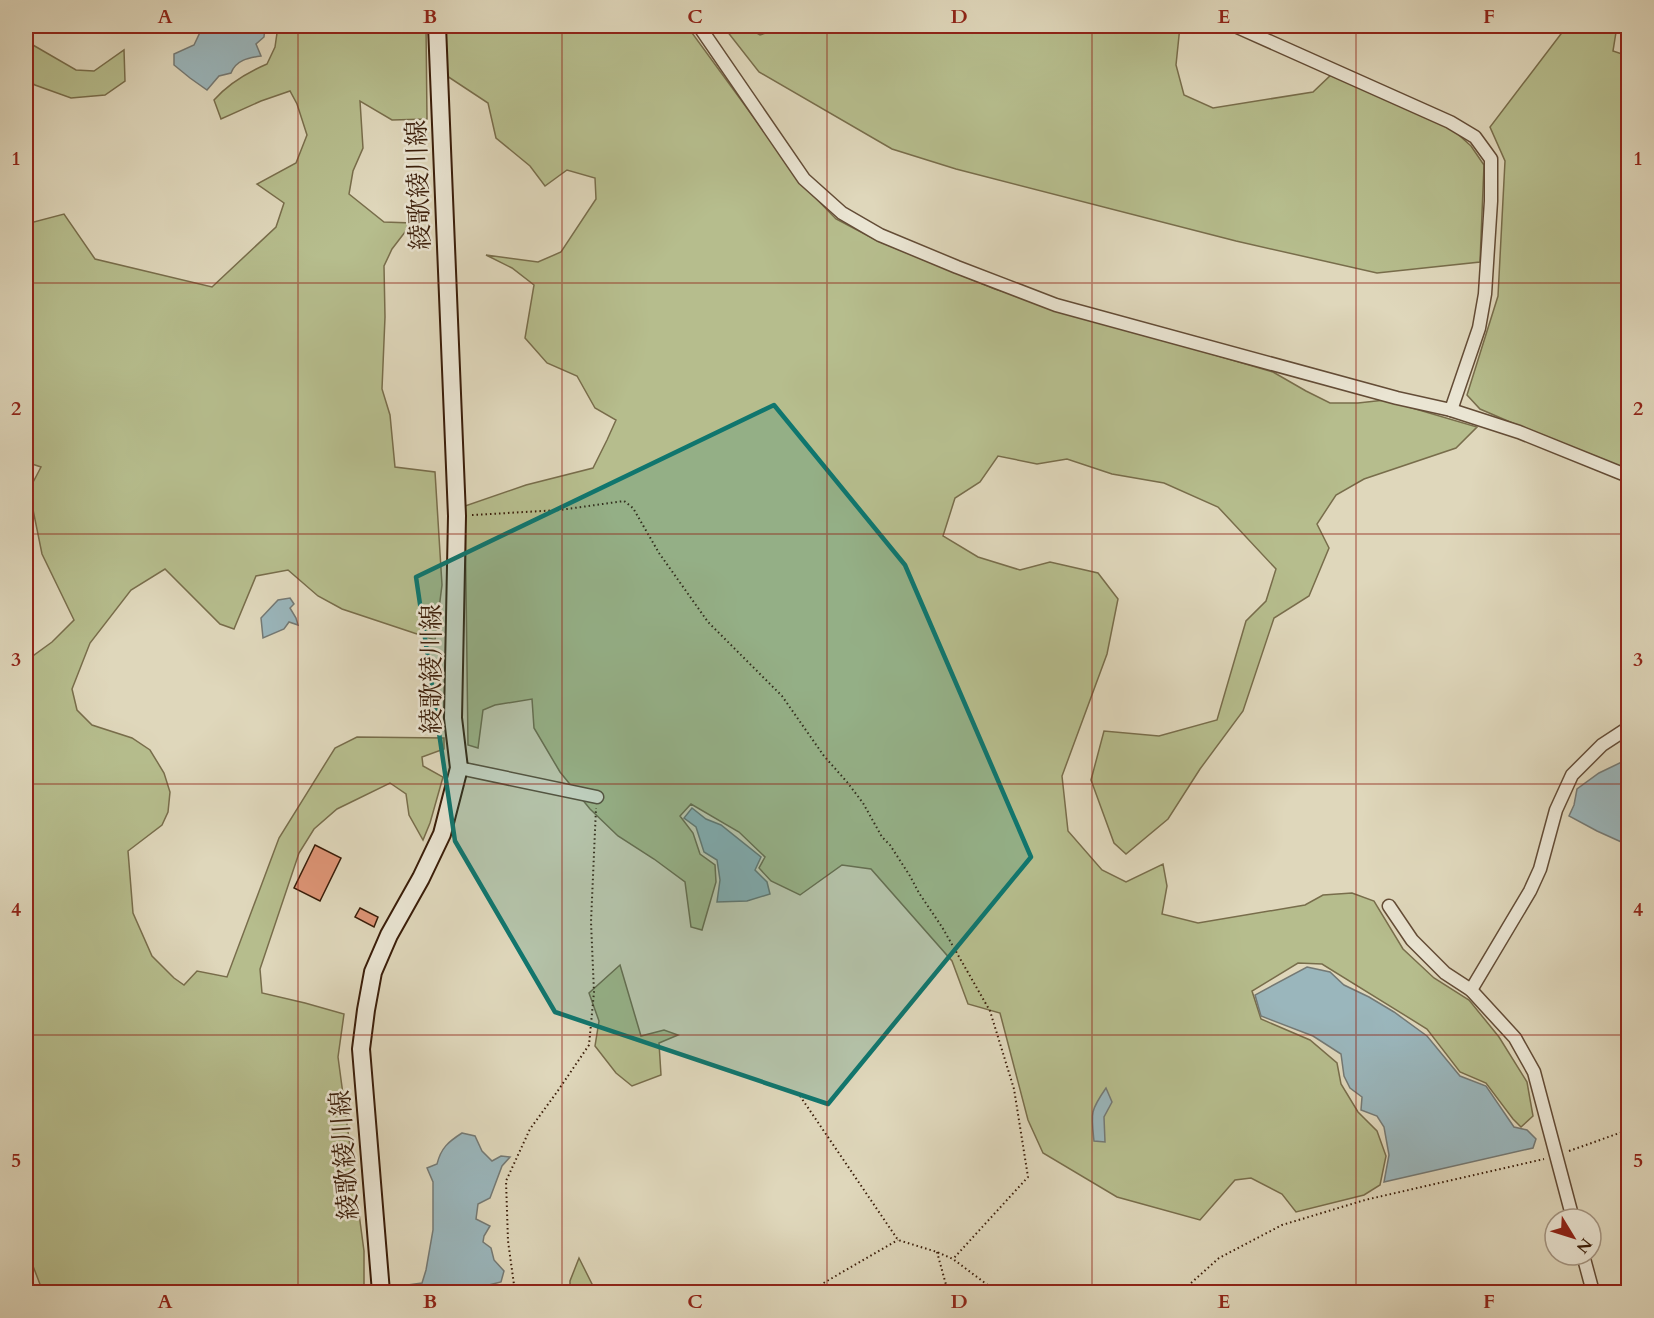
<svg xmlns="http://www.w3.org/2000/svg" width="1654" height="1318" font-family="Cardo,'Noto Serif JP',serif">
<rect width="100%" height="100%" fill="#dfd7bb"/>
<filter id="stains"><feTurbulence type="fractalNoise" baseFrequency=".00333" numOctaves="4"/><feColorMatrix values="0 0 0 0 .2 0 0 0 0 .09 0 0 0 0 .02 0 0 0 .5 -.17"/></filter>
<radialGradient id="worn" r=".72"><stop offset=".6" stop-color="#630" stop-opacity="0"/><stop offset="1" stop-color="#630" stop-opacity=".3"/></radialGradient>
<g fill="#b6bd8d" stroke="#786d4b" stroke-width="1.5">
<path d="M278 26H426L427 119 392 120 360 101 363 148 353 171 349 194 384 222 412 223 392 249 384 266 385 317 382 389 390 415 395 467 435 472 442 585 435 640 342 609 318 596 288 570 256 576 234 629 220 624 165 569 131 590 90 643 72 689 77 710 92 725 132 738 150 750 164 773 170 792 168 812 162 825 128 851 133 913 152 956 174 978 184 985 197 971 227 977 279 838 335 748 357 737 444 738V749L422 757 423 766 443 777 430 823 423 840 409 815 406 794 390 783 337 809 314 829 299 853 260 969 262 993 305 1003 344 1014 338 1057 364 1251V1292H43L26 1248V661L52 642 74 620 42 554 29 490 41 467 26 462V224L64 214 95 259 212 287 276 227 284 203 257 184 296 163 307 135 297 104 290 91 261 101 221 119 214 100C229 83 246 73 267 64L275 47Z"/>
<polygon points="445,26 687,26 803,185 836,219 878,241 995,289 1119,327 1273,372 1306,391 1330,403 1358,403 1385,400 1477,427 1456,448 1364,479 1336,495 1317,524 1329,548 1309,596 1274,618 1243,711 1200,769 1168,819 1126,854 1114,843 1091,780 1104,731 1159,736 1217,720 1246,621 1266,601 1276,569 1218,507 1164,483 1112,474 1067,459 1037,464 998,456 980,482 955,498 943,536 978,557 1020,570 1050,562 1098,573 1118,599 1107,654 1062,776 1068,831 1102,870 1126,882 1163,864 1167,886 1162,914 1198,923 1305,905 1323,895 1352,893 1374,901 1403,949 1434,978 1469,1000 1499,1037 1527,1082 1533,1116 1521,1127 1513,1119 1486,1083 1460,1072 1427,1029 1322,964 1298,963 1252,991 1261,1019 1310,1040 1337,1063 1341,1084 1358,1112 1377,1131 1386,1156 1380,1185 1364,1195 1296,1212 1282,1194 1251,1178 1235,1180 1200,1220 1117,1197 1043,1153 1028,1120 1000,1013 968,1004 952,961 871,869 842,865 800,895 771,881 759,868 765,857 739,832 691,804 680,816 693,833 700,854 715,865 716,882 702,930 691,927 685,882 654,859 618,836 590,809 560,772 534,728 532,699 495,705 483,710 478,748 468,745 465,506 526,485 593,468 607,440 616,420 595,408 577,376 547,363 525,338 534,285 512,268 486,255 538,262 561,252 596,199 595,178 567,170 545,186 530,166 496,138 488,103 447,76"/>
<polygon points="723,26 745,26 760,35 786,26 1180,26 1176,65 1184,95 1213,108 1313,92 1332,74 1451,128 1471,146 1484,165 1480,262 1377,273 1236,241 956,169 892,149 759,72"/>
<polygon points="1567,26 1617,26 1613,51 1628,56 1628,471 1605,463 1480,409 1467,395 1498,296 1505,161 1490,127"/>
<polygon points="26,41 76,70 94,71 124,50 125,81 105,95 71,98 35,85 26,78"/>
<polygon points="620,965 641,1036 664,1030 678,1035 659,1043 661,1075 632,1086 616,1073 595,1046 599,1021 589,993"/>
<polygon points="579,1258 596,1292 570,1292 570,1281"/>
</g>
<g fill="#9ab6bc" stroke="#747974" stroke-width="1.5">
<path d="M203 26H265L264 37 256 44 261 56C248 58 236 60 231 73L219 76 207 90 190 78 174 65V54L194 45Z"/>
<polygon points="290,598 294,604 290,608 296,618 298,625 289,622 284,629 263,638 261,618 278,600"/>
<polygon points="1628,759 1628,845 1597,831 1569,816 1574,805 1577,789 1599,773"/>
<polygon points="692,808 706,819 721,825 761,857 755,870 767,882 770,894 747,901 717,902 720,880 717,860 704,852 696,827 684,818"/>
<polygon points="1307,967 1330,972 1344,985 1369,997 1394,1012 1427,1036 1460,1076 1486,1086 1514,1127 1527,1130 1536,1139 1533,1148 1384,1182 1389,1155 1384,1127 1377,1116 1361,1110 1362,1097 1350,1088 1344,1076 1341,1054 1313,1036 1261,1016 1255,995"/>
<path d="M1106 1088 1112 1102 1104 1117 1105 1142 1094 1141C1091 1113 1090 1111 1106 1088Z"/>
<path d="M462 1133 475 1136 482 1151 492 1161 501 1156 510 1157 502 1166 490 1198 478 1204 476 1219 490 1226 484 1236 483 1242 491 1248 494 1260 504 1271 501 1282 489 1285 486 1292H405L408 1285 422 1283 426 1270 433 1230V1182L427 1168 437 1164C441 1148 448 1142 462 1133Z"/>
</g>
<g fill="#dd9475" stroke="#3a1d09" stroke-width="1.5">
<polygon points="315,845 341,858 320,901 294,888"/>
<polygon points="360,908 378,917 374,927 355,917"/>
</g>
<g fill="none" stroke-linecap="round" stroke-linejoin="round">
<g stroke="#634c36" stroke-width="15">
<g id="minor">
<polyline points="699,26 804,179 842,213 880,235 957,267 1056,305 1397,398 1451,410 1519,432 1628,476"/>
<polyline points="1235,26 1450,122 1475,137 1491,159 1491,201 1485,294 1479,328 1451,410"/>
<polyline points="459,768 597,797"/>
<polyline points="1389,906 1412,940 1445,973 1471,990 1515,1038 1534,1072 1573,1219"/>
<polyline points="1471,990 1530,891 1540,869 1556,810 1572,775 1602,745 1628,728"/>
<polyline points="1583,1255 1593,1292"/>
</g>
</g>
<g stroke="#3a1d09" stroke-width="20">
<polyline id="secondary" points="381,1292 361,1049 366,1010 373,972 389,935 421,878 442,834 459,768 453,718 457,516 437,26"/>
</g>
<g stroke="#3a1d09" stroke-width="2" stroke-dasharray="1.5 3" stroke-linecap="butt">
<polyline points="472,515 560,510 624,501 633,508 659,553 708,622 782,696 824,756 847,782 863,803 882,837 890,845 910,876 919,893 942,927 990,1011 1014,1089 1028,1177 953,1259"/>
<polyline points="800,1096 898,1240 937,1252 953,1259 997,1292"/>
<polyline points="1569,1151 1628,1130"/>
<polyline points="937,1252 948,1292"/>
<polyline points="515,1292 508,1241 506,1181 530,1129 557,1092 589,1045 594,992 591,922 596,808"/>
<polyline points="808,1292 898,1240"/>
<polyline points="1181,1292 1219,1258 1282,1225 1365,1200 1544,1159"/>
</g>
<use href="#minor" stroke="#eae5d3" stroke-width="12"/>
<use href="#secondary" stroke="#eae5d3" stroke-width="16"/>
</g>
<path fill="#0f766e" fill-opacity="0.2" stroke="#0f766e" stroke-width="4.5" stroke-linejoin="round" d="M774 405 905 565 1031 857 828 1104 555 1012 455 841 416 577Z"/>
<path fill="none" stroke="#8f2418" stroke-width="1.5" stroke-opacity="0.55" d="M298 26V1292M562 26V1292M827 26V1292M1092 26V1292M1356 26V1292M26 283H1628M26 534H1628M26 784H1628M26 1035H1628"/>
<g text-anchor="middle" stroke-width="5" stroke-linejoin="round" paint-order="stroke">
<g font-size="26" fill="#3a1d09" stroke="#eae5d3">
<text transform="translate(418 185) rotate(-92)" y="9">綾歌綾川線</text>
<text transform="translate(431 669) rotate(-90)" y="9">綾歌綾川線</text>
<text transform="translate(344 1155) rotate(-94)" y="9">綾歌綾川線</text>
</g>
</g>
<rect width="1654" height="1318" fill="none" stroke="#dfd7bb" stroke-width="66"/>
<g transform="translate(1573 1237) rotate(128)"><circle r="28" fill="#eae5d3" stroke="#a49582" stroke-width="1.5"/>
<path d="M0-4.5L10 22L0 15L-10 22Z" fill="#8f2418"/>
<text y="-9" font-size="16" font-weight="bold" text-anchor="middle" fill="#3a1d09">N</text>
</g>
<rect x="33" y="33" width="1588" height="1252" fill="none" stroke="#8f2418" stroke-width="2"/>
<g font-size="20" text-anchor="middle" font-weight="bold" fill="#8f2418">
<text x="165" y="23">A</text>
<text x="430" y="23">B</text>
<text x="695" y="23">C</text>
<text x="959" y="23">D</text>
<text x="1224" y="23">E</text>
<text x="1489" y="23">F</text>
<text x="16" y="165">1</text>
<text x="1638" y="165">1</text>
<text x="16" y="415">2</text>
<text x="1638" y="415">2</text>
<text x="16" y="666">3</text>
<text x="1638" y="666">3</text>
<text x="16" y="916">4</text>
<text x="1638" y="916">4</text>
<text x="16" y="1167">5</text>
<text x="1638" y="1167">5</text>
<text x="165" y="1308">A</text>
<text x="430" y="1308">B</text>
<text x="695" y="1308">C</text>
<text x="959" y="1308">D</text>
<text x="1224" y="1308">E</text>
<text x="1489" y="1308">F</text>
</g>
<rect width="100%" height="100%" filter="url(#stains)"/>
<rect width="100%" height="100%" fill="url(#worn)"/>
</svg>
